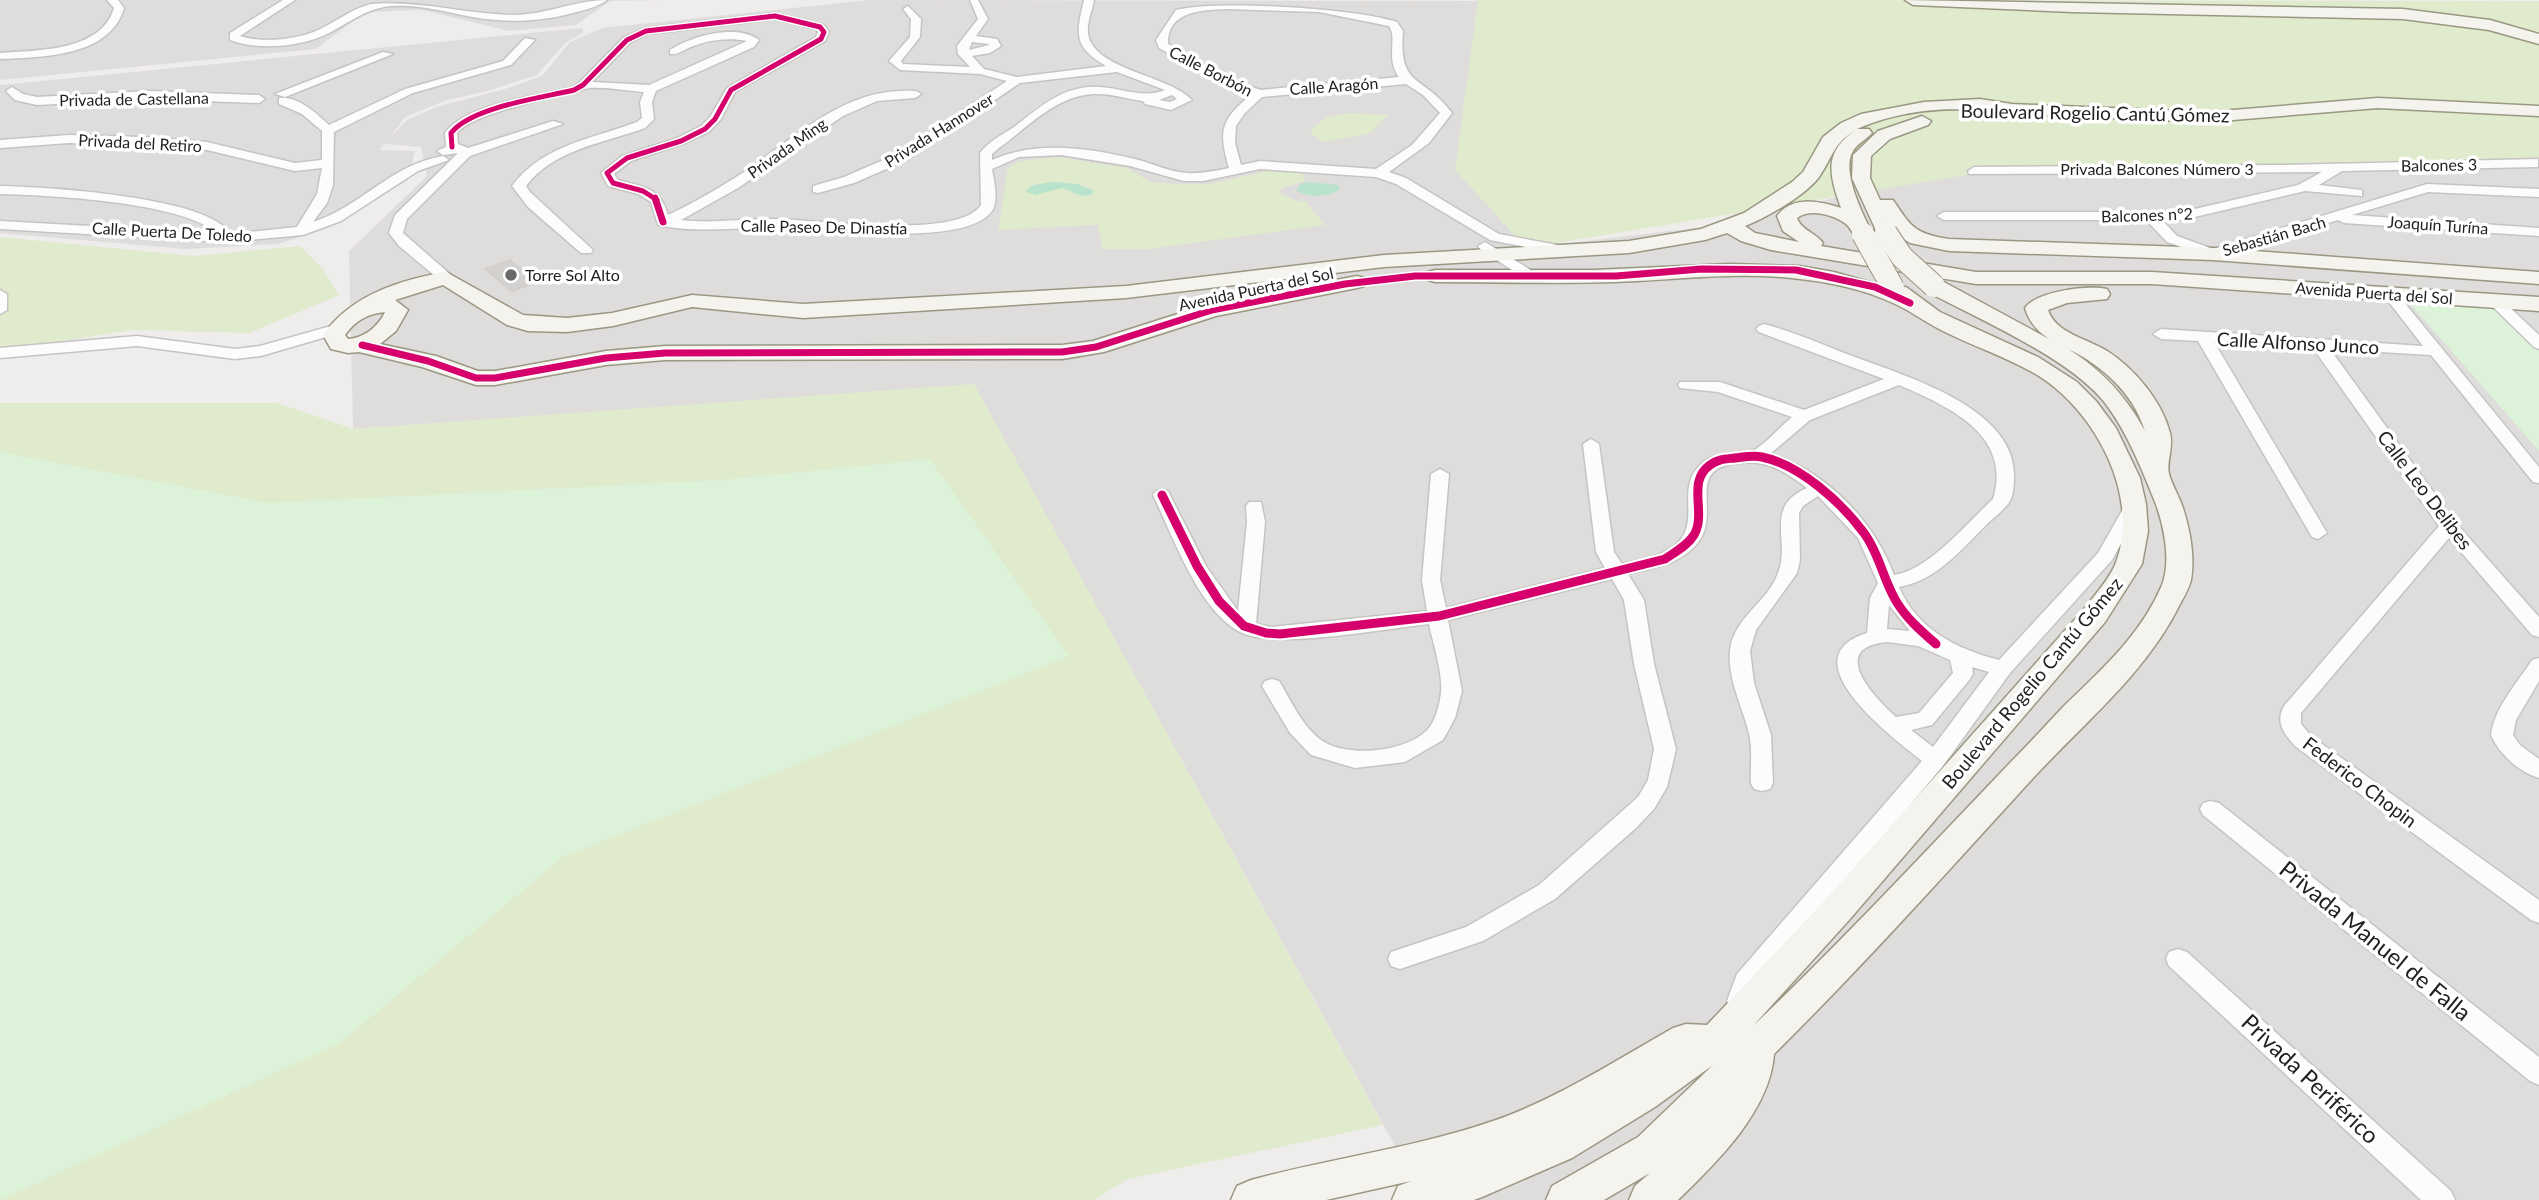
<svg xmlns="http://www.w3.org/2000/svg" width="2539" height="1200" font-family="Lato,sans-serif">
<rect width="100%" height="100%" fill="#efedeb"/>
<g fill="#dfdddc">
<polygon points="0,0 666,0 610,1 576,25 509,31 422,10 365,12 316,49 0,80"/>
<polygon points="870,0 1478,1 1526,248 1728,224 1975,163 2539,160 2539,1200 1425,1200 974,385 353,429 349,251 427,176 421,147 384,144 380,150 415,151 408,180 326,229 278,244 186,249 0,233 0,85 582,28 583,33 565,43 537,75 484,92 447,100 405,117 388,140 408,119 440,106 505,89 542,76 570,42 602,28"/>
</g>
<g fill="#e0eacc">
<polygon points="1472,0 2539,1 2539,160 2009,168 1526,248 1455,170 1478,1"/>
<polygon points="1350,113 1388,115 1369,134 1323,142 1313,135 1311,129 1326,118"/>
<polygon points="1059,157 1127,168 1150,182 1177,184 1210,184 1272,170 1302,172 1305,181 1282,188 1280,193 1295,200 1306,202 1325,225 1149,249 1102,249 1098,225 998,230 1008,168 1019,161"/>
<polygon points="0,237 194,256 300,246 323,269 339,295 249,333 132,330 0,351"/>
<polygon points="974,384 1383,1125 1128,1179 1094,1200 0,1200 0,403 277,403 353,429"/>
</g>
<g fill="#dcf2d9">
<polygon points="2405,298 2494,304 2539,350 2539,451"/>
<polygon points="0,452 269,503 721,480 930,459 1069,656 563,857 340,1043 0,1200"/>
</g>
<g fill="#b9e3cd">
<polygon points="1053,182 1077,184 1093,190 1093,194 1082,196 1062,188 1035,195 1025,191 1033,185"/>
<path d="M1311 182 1337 185 1341 189C1327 197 1310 199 1296 190L1302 183Z"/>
</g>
<polygon fill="#d4d2d0" stroke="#d2cfcc" stroke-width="2" points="510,260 537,282 512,291 485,269"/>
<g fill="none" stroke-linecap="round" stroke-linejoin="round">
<g stroke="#c5c4c3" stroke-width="3">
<g id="street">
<path d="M107 0H118L124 8C110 57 42 57 0 59V53C37 50 101 52 114 8Z"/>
<path d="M283 0H295L240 36C262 43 297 40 318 30 336 22 351 9 371 4 417 0 466 14 513 15 546 15 575 0 607 0 598 7 584 10 573 13 540 22 506 23 472 17 446 12 420 4 393 6 369 7 350 22 329 33 302 47 259 51 230 40V33Z"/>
<path d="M970 0H978L988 19 976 36 997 39 1001 46 990 53 972 56 984 69 1017 77 1106 66C1073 47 1076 34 1084 0H1094C1092 12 1085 26 1089 38 1100 71 1168 75 1192 100L1171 110 1145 104 1143 101C1127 99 1110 93 1094 94 1057 95 1028 127 999 148L992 154V160C1036 140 1089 148 1135 159 1152 163 1169 172 1187 173 1201 174 1215 171 1229 168 1218 131 1221 119 1251 95L1221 82 1159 48 1156 40 1176 10C1214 0 1354 8 1397 22L1403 31C1398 89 1424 74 1452 113L1429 143 1389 172 1406 178 1499 234 1563 246 1570 250 1563 254 1490 240 1396 184 1376 177 1260 169 1203 181H1184L1130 166 1061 155 1019 157 992 169C994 181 999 200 992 211 965 249 820 228 776 227 736 227 698 234 658 225L651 202 638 194 608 186 601 173 622 156 677 138 701 126 710 117 727 88 816 37 818 32 816 29 775 19 648 34 631 42 592 82 649 85 747 41C729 37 708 40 691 47 683 50 679 55 670 54V50C691 36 737 23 759 40L754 47 656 91 652 102 654 119 645 128C604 143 554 149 526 186L530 192 593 250 591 253H581L528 207 512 186C542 145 592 139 637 122L642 118 640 102 644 92C629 91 598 85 584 89 557 97 472 113 457 133L458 144 468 148 553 121 563 124 470 156 407 219 403 233 451 275 453 278 451 281H441L399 246 389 233 395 215 458 153 443 155 437 151 446 147 445 133C466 104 535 96 570 88L579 83 623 38 646 28 775 13 824 25 829 32 825 41 735 92 721 119 709 132 685 143 631 161 614 174 618 180C644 187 660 187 668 215 694 203 719 188 744 172 791 141 840 92 901 91 908 91 915 89 921 94L915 98 877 101 843 116 738 188 681 220C713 224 745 218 777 219 818 220 958 240 981 205L980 153C989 141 1002 135 1014 127 1042 106 1063 85 1100 87 1121 88 1144 99 1165 90L1117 72 1020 83 907 160 854 183 818 193 813 192V186L844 177 897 154 1007 81 980 74 900 70 889 61 910 37 911 19 903 9 908 6 921 19 920 37 901 61 903 64 970 67 958 54 957 46 978 19ZM1228 9 1319 12 1389 26C1398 39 1385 58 1399 77L1260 90 1229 78 1168 44C1167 10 1204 10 1228 9ZM972 42 989 44V45L969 50ZM1406 84 1423 95 1440 113 1412 145 1376 169 1260 161 1241 165 1235 143 1236 126 1244 114 1262 97ZM1172 95 1177 99 1170 102 1159 100Z"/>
<path d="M525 38 535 40 511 65 413 93 334 132 333 185 327 203 313 222C362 206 390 165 443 156L449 160 418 171 341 221 303 235 226 242 0 229V221L216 233C183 202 47 195 0 194V186C43 187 209 196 230 234L297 227 317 194 322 168 295 171 207 150 143 145 69 143 0 148V140L69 135 143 137 207 142 295 163 322 160V131L302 114 279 104V98C298 96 316 113 329 125L405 89 503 61Z"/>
<polygon points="383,52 393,54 285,97 275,94"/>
<polygon points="12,87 23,94 37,97 149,91 259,95 265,99 259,103 149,99 37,105 15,100 6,91"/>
<polygon points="2538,159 2538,167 2342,171 2319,185 2362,190 2362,196 2305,191 2182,220 2162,220 2177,236 2213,249 2427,184 2539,189 2539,197 2428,192 2352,215 2539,228 2539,236 2344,223 2338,220 2213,258 2167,242 2146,220 1944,220 1937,216 1944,212 2182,212 2298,185 2322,172 1969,174 1968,171 1974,167 2283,165"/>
<polygon points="1485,242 1534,272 1536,275 1534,278 1524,278 1480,249 1478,246"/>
<path d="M2389 289 2394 290 2539 467V483L2533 482 2431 355 2330 349 2455 522 2539 617V637L2532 635 2449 538 2301 713V724L2311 736 2539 900V923L2531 920 2295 746C2284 734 2275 722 2284 706L2439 526 2313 348 2214 342 2327 533 2318 539 2312 537 2198 341 2161 339 2153 334 2161 329 2423 346 2382 293Z"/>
<polygon points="0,290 7,294 7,310 0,314"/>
<polygon points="2495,297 2500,298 2539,335 2539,349 2534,347 2490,304 2488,301"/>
<polygon points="338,324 346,329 343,332 261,356 235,359 137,346 0,358 0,348 137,336 235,349 260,346"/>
<path d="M1764 324C1795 332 1825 346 1855 357 1905 376 2013 407 2014 474 2014 484 2014 496 2008 504 2002 511 1995 517 1988 523 1962 549 1936 581 1899 587 1917 629 1956 649 1999 660L2098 553 2126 504H2138L2141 508 2112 560 2010 673 1943 766 1757 986 1753 1001 1757 1010 1753 1018 1744 1021 1735 1018 1727 1001 1737 974 1922 761C1894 739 1786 658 1867 633L1870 598 1878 583 1858 538 1818 496 1803 506 1799 513 1800 560 1797 573 1756 630 1750 651 1754 683 1771 735 1773 783 1770 789 1762 791 1754 789 1751 783C1750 767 1753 750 1749 734 1743 707 1727 679 1730 650 1734 617 1768 602 1778 573 1791 540 1763 507 1807 488 1784 471 1768 460 1739 463 1682 468 1724 514 1696 545 1678 565 1652 568 1628 574L1644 600 1654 664 1676 749 1667 787 1654 809 1636 828 1555 899 1483 941 1400 969 1391 966 1388 959 1391 952 1466 927 1539 885 1638 797 1648 780 1654 749 1634 664 1624 600 1612 579 1448 620 1462 691 1455 718 1443 740 1405 762 1355 768 1311 755 1290 733 1262 686 1265 681 1272 679 1279 681C1292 702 1305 733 1328 744 1355 757 1409 751 1429 728 1436 719 1440 703 1441 692 1443 674 1433 643 1429 624 1388 628 1271 651 1238 631 1197 607 1173 536 1153 495L1156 491H1168L1206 566 1238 611 1247 522 1246 506 1249 502H1261L1265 522 1256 624 1271 627 1427 611 1422 580 1431 474 1440 469 1449 474 1440 580 1446 608 1605 568 1596 552 1583 444 1591 439 1599 444 1614 552 1622 564C1633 561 1647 559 1658 555 1712 533 1671 493 1700 465 1716 448 1741 459 1756 449 1768 441 1780 427 1792 417L1718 392 1680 388 1678 385 1680 382H1720L1804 410 1884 379 1759 332 1756 329 1759 326ZM1899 385C1947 406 2013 434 1993 499 1967 523 1929 570 1894 575 1874 521 1826 471 1770 454L1810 420ZM1889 605 1910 631 1887 629ZM1887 642 1918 646 1950 660 1953 673 1919 713 1896 717C1874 697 1827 648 1887 642ZM1972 667 1989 672 1933 747 1911 730 1932 725 1970 679 1973 674Z"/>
<path d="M2539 658V681L2516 720 2513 735 2520 745 2539 759V778C2519 772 2499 754 2491 735 2494 708 2518 682 2532 660Z"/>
<polygon points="2211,801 2219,803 2539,1057 2539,1085 2530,1081 2203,815 2200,809 2203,803"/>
<polygon points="2178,949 2187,952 2451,1191 2455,1200 2421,1200 2169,966 2166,959 2169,952"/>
</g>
</g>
<g stroke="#999883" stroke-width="3">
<g id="secondary">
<polygon points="1905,0 2403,9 2490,20 2539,34 2539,44 2489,30 2403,19 2072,12 1913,5"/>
<path d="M2378 98 2539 106V116L2378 108 2208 122 1990 113C1952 104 1894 112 1857 129H1869L1872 133C1866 140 1856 144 1852 153 1842 173 1863 216 1873 234L1870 238H1856C1853 234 1850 227 1846 224 1834 215 1810 208 1797 218 1801 230 1816 233 1823 243L1821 246 1976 272H2152L2539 297V311L2152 284H1976L1771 250 1741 241 1727 233 1705 240 1629 253 1384 267 1126 298 803 318 692 307 613 326 567 332 528 331 507 325 443 285 395 300 408 310 396 331 380 344 436 356 478 371H495L606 351 665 346 1062 345 1093 341 1212 303 1357 276 1364 278 1368 282 1364 286 1357 288 1216 316 1104 352 1062 359 665 360 606 365 495 385H476L422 367 359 352 348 353 331 349 323 335C351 295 400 280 446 272L523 315 567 318 612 313 692 295 803 304 1126 286 1384 255 1629 241 1701 229 1744 213 1792 182 1803 172 1823 137 1841 123 1861 114 1924 102 1980 99 2012 104 2208 112ZM1856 130C1823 152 1829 174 1841 208 1820 201 1792 195 1777 216L1783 231 1799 242 1755 233 1745 226C1766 218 1806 195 1819 177 1833 157 1833 143 1856 130ZM385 312C378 327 364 338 348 339L345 335C356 320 367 314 385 312Z"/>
<path d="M1922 116 1931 121 1928 125 1890 139 1871 156 1870 178 1880 200H1893C1911 227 1915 234 1949 239L2213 248 2539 272V284L2213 260 1949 251 1910 243 1896 234 1886 239 1879 237 1852 178 1853 155 1878 131Z"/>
<path d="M1730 264 1799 266 1834 272 1890 288 1906 287 1940 312 2038 357 2077 382 2096 401 2116 428 2140 478 2146 504 2148 531 2142 564 2105 622 1850 919 1753 1026C1841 942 1924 853 2008 765 2027 746 2045 726 2063 707 2101 670 2141 635 2162 585 2172 559 2163 521 2153 497 2141 467 2127 433 2108 407 2075 360 1978 319 1926 291L1923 286 1926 281H1942L2049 339C2037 331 2029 322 2025 308 2037 291 2088 285 2107 289L2110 294 2107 299 2067 303 2048 310C2055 333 2088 339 2107 351 2134 368 2162 401 2170 433 2174 446 2166 463 2169 474 2172 485 2179 496 2183 508 2190 530 2195 556 2191 580 2189 588 2184 597 2180 604 2147 672 2085 722 2034 777 1949 870 1864 965 1774 1054 1770 1111 1717 1162 1678 1200H1629L1635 1186 1650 1173 1604 1200H1546L1552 1186 1638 1137 1713 1065 1655 1107 1572 1158 1482 1197 1474 1200H1392L1398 1186 1411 1181 1326 1200H1231L1237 1186 1251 1180C1331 1158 1415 1148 1493 1121 1557 1099 1615 1061 1673 1028L1686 1024 1707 1025 1826 899 2085 608C2095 594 2108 581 2115 565 2142 498 2096 412 2039 376 2009 358 1975 347 1943 331 1931 325 1919 317 1907 310 1875 292 1836 283 1800 279 1739 271 1677 280 1615 282 1555 284 1495 282 1435 282L1428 280 1424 276 1428 272 1435 270H1594ZM2068 349C2103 366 2133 393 2145 431 2126 396 2102 370 2068 349Z"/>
</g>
</g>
<use href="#street" fill="#fdfcfc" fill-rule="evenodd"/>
<use href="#secondary" fill="#f4f3ee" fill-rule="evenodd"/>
<g stroke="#999883" stroke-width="24" stroke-linecap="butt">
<g id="secondary-bridge">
<polyline points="1886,233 1902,257 1934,286"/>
<polyline points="1863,234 1893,288"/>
</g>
</g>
<use href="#secondary-bridge" stroke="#f4f3ee" stroke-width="22"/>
<g stroke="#fff" stroke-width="8">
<path id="cycleway-far2" d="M452 147 451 133C471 107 541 98 574 90L583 85 627 40 646 31 775 16 820 27 824 32 821 39 731 90 715 119 705 129 681 141 627 158 607 173 613 183 643 191 657 200"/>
</g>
<g stroke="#fff" stroke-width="10">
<g id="cycleway-far1">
<polyline points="655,198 663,222"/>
<polyline points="362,345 428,361 476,378 495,378 606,358 665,353 1062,352 1096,347 1212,310 1345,284 1415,276 1616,276 1701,269 1796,270 1875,287 1910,303"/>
</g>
</g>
<g stroke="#fff" stroke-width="13">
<path id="cycleway" d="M1162 495 1197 566 1219 601 1244 626 1266 633 1280 634 1439 616 1665 559C1675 552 1687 546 1694 535 1707 513 1686 482 1710 465 1717 459 1726 459 1735 458 1744 457 1753 455 1762 457 1800 465 1841 502 1864 533 1879 553 1883 579 1896 601 1906 618 1921 631 1936 644"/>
</g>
<use href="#cycleway-far2" stroke="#d6006c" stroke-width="5"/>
<use href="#cycleway-far1" stroke="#d6006c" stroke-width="7"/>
<use href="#cycleway" stroke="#d6006c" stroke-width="9"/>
</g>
<circle fill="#6a6968" stroke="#fff" stroke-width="2.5" cx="511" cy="275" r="7"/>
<g text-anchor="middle" stroke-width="7" stroke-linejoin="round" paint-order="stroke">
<g font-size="16" fill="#222" stroke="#fff">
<text transform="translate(1211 71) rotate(27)" y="6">Calle Borbón</text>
<text transform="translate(1334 86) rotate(-4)" y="6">Calle Aragón</text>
<text transform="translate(134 99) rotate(-1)" y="6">Privada de Castellana</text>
<text transform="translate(939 130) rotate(-32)" y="6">Privada Hannover</text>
<text transform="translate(140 143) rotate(3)" y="6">Privada del Retiro</text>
<text transform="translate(787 148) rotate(-35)" y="6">Privada Ming</text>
<text transform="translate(2439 165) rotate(-1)" y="6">Balcones 3</text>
<text x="2157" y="175">Privada Balcones Número 3</text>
<text transform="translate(2147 215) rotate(-2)" y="6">Balcones n°2</text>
<text transform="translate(2438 225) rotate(4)" y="6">Joaquín Turína</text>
<text transform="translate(824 227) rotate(1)" y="6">Calle Paseo De Dinastía</text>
<text transform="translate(172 232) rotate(3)" y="6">Calle Puerta De Toledo</text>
<text transform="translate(2274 236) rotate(-16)" y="6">Sebastián Bach</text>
<text transform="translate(1256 289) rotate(-12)" y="6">Avenida Puerta del Sol</text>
<text transform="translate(2374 293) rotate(4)" y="6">Avenida Puerta del Sol</text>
</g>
<g font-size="16" fill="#222" stroke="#fff" text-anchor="start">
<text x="525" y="281">Torre Sol Alto</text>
</g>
<g font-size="19" fill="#222" stroke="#fff">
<text transform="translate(2095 113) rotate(1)" y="7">Boulevard Rogelio Cantú Gómez</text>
<text transform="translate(2298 343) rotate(3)" y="7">Calle Alfonso Junco</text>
<text transform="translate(2425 490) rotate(53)" y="7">Calle Leo Delibes</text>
<text transform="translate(2032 683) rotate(-50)" y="7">Boulevard Rogelio Cantú Gómez</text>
<text transform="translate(2360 782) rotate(37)" y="7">Federico Chopin</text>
</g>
<g font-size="23" fill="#222" stroke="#fff">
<text transform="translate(2375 941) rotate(39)" y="8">Privada Manuel de Falla</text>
<text transform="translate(2310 1079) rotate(43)" y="8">Privada Periférico</text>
</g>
</g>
</svg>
